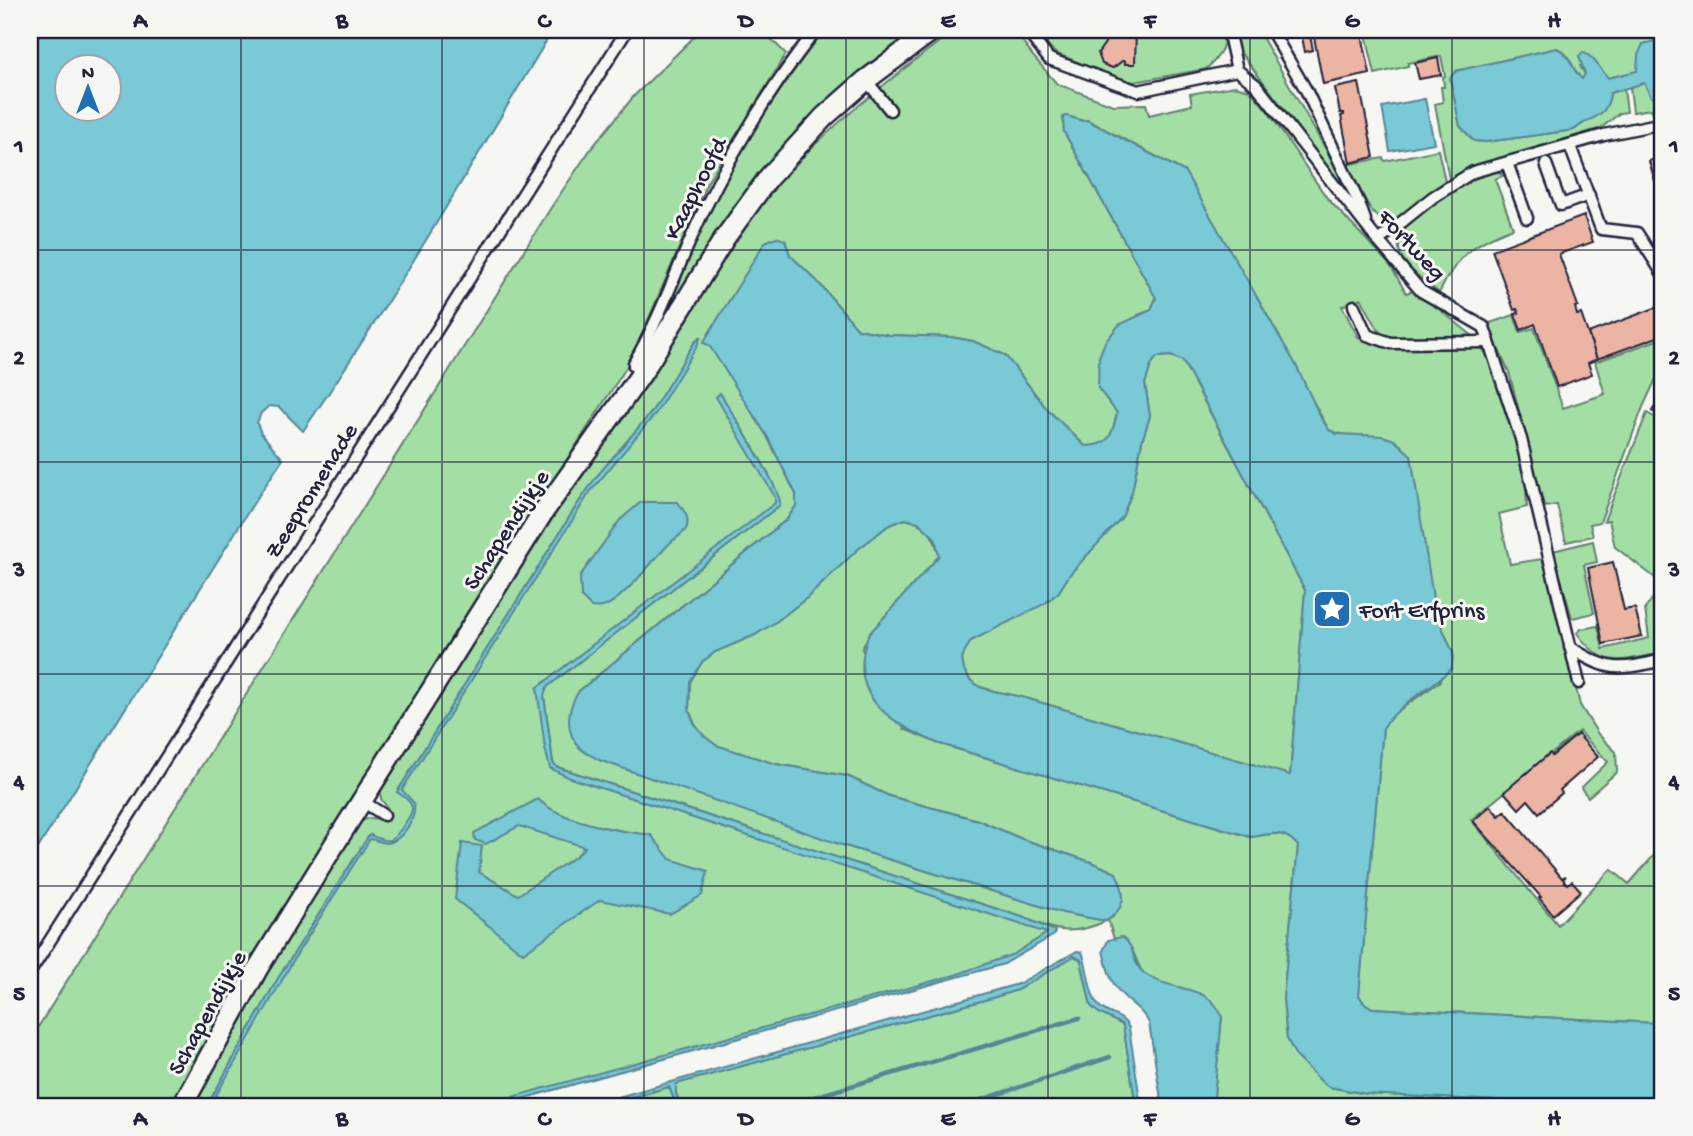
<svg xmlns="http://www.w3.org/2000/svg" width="1693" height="1136" font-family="'Gochi Hand',sans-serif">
<rect width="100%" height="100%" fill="#f6f6f2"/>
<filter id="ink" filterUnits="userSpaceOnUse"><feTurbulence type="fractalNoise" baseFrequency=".0143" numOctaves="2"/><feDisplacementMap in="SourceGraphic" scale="14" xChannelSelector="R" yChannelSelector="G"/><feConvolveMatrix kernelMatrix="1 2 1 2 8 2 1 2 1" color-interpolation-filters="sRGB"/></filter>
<g filter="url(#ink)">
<g fill="#a3dfa5" stroke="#628070" stroke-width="2" fill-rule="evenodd">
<polygon points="701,30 762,30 786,54 707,183 631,360 424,682 174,1106 30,1106 30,1040 552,206 590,150 634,96"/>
<path d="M825 30H920L854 82 670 316 665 314C706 214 751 112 825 30Z"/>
<path d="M955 30H1015L1032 55 1057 84 1113 105 1146 104 1149 115 1192 105 1190 94 1235 86 1250 90 1267 110 1327 198 1390 265 1406 293 1415 290 1473 336 1387 338 1380 333 1361 298 1342 306 1358 337 1382 347 1479 345C1497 361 1517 437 1523 463 1526 477 1526 492 1527 507L1499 514 1510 564 1542 559 1550 581 1580 705 1598 734 1616 752 1617 772 1588 797 1581 788 1608 762 1579 731 1471 820 1558 925 1611 869 1629 884 1654 855 1663 862V1022L1655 1023 1372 1008 1363 1002 1359 995 1383 727 1391 716 1439 682 1453 653 1435 611 1402 446C1380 430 1353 441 1329 430L1185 172 1088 120C1079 123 1071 114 1063 117L1064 132 1156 298 1151 310 1138 315 1098 388 1117 413C1112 434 1112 446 1085 446L1047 409 1005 355 973 341 951 337 889 335 858 329 817 281 790 255 785 240 709 344 767 436 796 494V506L787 519 579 691 839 844 1063 913 1106 921C1071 937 1056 931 1022 917L557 767 553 763 544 696 547 687 780 505C782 489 731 412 720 393L779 503 540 689 551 769 1050 933 1004 962 496 1106H209L267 999 371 834 277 980 207 1106H191L243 1010 357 824 368 818 383 819 389 810 381 799V787L519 563 739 230C798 150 876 89 955 30ZM700 337 697 346 650 416 586 496 401 790 398 791 577 505 597 476 651 413 694 343Z"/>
<path d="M1035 30H1258L1359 208 1349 205 1288 114 1237 48 1234 37 1224 41C1222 53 1216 61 1206 69L1134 82 1121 80 1055 53Z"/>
<path d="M1365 30H1663V39L1643 44 1638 71 1608 78 1592 58 1580 66 1585 74 1583 80C1570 70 1574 56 1557 48L1456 71 1451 78 1460 126 1474 141 1486 142 1574 130C1591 115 1608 118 1610 93L1624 89 1627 112 1620 113 1601 128 1467 169 1449 179 1435 104 1443 102 1441 87H1444L1443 77 1445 76 1441 56 1408 63V66L1375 74Z"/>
<polygon points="1644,83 1658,102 1663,103 1663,113 1652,112 1651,109 1633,112 1630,87"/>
<polygon points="1438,150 1445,181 1390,226 1373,213 1345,165 1383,158 1385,161"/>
<path d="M1496 171 1505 175 1495 179 1513 228C1473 243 1458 255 1439 293 1421 277 1388 260 1402 231 1434 201 1452 184 1496 171Z"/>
<polygon points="1514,315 1520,332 1534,328 1563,408 1605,394 1595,362 1663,338 1663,364 1643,407 1600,522 1590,524 1593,536 1566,542 1557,505 1544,507 1509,372 1492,335 1490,323"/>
<polygon points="1171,356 1182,360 1305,590 1290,776 1022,697 994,691 980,687 970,680 964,670 962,660 965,650 971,641 1058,593 1070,574 1122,517 1132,492 1142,441 1150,416 1145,384 1151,365 1157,357"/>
<polygon points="1647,413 1663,422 1663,584 1615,547 1609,520 1604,521"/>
<path d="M905 519C927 524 934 534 939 556L869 634 862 649 904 729 937 743 1250 837C1270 835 1284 828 1298 846L1283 999 1287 1038 1296 1056 1321 1081 1329 1087 1367 1094 1593 1106H1213L1222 1017 1143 973C1135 961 1133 944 1122 937L1114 939 1108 920 1113 917 1116 873 1094 863 1022 839 978 820 889 796 847 776 776 764 715 745 704 736 695 725 689 710 690 682 702 662 715 652 755 635 777 621 808 597 857 550 889 525Z"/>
<polygon points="1593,541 1597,562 1584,565 1594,613 1572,618 1553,551"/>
<path d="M1657 592 1663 595V653C1623 659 1605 672 1577 633L1581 629 1598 626 1603 649 1649 638 1645 609Z"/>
<polygon points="1074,956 1081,960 1091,1006 1099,1013 1123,1025 1136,1106 680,1106 676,1093 676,1084 992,998 1017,990"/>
<polygon points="669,1087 677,1106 601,1106"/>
</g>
<g fill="#7ac9d6" stroke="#578698" stroke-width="2" fill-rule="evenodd">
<path d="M30 30H553C472 164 392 301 303 431L279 407 269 406 261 413 257 423 261 433 283 459 253 504 30 861ZM108 66V108H66V66Z"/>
<path d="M1663 39V103L1651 97 1644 83 1610 93C1607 120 1592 114 1574 130L1486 142 1474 141 1460 126 1450 78 1456 71 1557 48C1573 56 1570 69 1582 79L1585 74 1579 56 1583 52 1592 58 1608 78 1637 71 1638 55 1643 44Z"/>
<polygon points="1425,99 1434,143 1390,151 1382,107"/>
<path d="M1067 116 1083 121 1087 120 1185 172 1296 365 1321 418 1329 430 1337 434 1383 436 1394 440 1411 455 1435 611 1453 653 1452 668C1431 689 1399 703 1383 728L1359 995 1363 1002 1372 1008 1655 1023 1663 1022V1106H1593L1367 1094 1329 1087 1321 1081 1296 1056 1287 1039 1283 999 1298 846C1284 828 1270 834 1251 837L937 743C888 722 845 695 869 634L939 556 935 538 918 522 905 519 889 525 857 550 808 597 777 621 755 635 715 652 702 662 690 682 689 710 695 725 704 736 716 745 776 764 847 776 889 796 978 820 1022 839 1094 863 1116 873C1126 893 1127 908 1106 921L1063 913 839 844 599 760C593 756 584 753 580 748 564 731 567 708 579 691L787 519 796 506V494L767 436 709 345 703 343 765 242 776 237 785 240 790 255 817 281 858 329 889 335 951 337 973 341 1005 355 1047 409 1085 446C1111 446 1112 434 1117 413L1098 388 1099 357 1105 342 1119 325 1151 310 1156 298 1064 132 1063 117ZM1171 356 1183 361 1305 590 1290 775 1022 697 994 691 980 687 970 680 964 670 962 660 965 651 971 641 1044 604 1058 593 1070 574 1122 517 1132 492 1142 441 1150 416 1145 384 1151 365 1157 357Z"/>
<path d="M701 336 697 346 656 413 590 492 402 790 414 803C417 818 402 841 387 843 380 843 377 840 370 839L297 954 210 1106H207L277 980 369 835C375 836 383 842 390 840 396 838 413 814 412 808 411 801 403 796 397 792L404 781 577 505 597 476 651 413 694 343Z"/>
<path d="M720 393C731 412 782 489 780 505L547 687 544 696 553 763 557 767 1022 917 1055 931 1054 935 1004 964 496 1106H479L955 975 1014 954 1047 933 570 778 550 768 545 748 537 688 775 503V497L716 397Z"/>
<path d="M641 502H678C683 510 690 517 687 527 684 534 677 537 671 542 655 557 623 601 603 607 599 608 595 607 591 607L581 597 580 576 620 520Z"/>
<path d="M538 799C561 822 619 831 651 835L670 859 708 871 702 895 670 914 600 900 523 953 455 899 462 843 482 846 479 872 518 895 576 856 585 847 519 826 486 844 475 840 474 833Z"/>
<path d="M1122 937C1135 945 1132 964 1144 973 1169 993 1210 982 1222 1017L1213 1106H1162L1149 1023C1140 1005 1123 1001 1114 984 1108 975 1106 961 1103 951L1108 940Z"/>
<path d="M1077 951 1082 952C1088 966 1089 996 1099 1006 1108 1016 1123 1014 1129 1028L1141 1106H1136L1123 1025 1099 1013 1091 1006 1081 960 1074 956 1017 990 992 998 676 1084V1093L680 1106H677L669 1087 598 1106 597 1103 1018 984Z"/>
</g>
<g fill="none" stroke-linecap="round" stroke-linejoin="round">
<g stroke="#578698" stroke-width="4.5">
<polyline points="784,1106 1079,1018"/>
<polyline points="963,1106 1110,1057"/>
<polyline points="1099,1106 1112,1102"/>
</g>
</g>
<g fill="#ecb4a3" stroke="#22223b" stroke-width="2">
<polygon points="1102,30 1136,30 1135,64 1125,64 1125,61 1122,61 1113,68 1102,64 1098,53 1105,43 1105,41 1102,40"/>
<polygon points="1346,30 1361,30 1370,74 1323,84 1314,37"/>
<polygon points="1309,31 1313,50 1305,52 1301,32"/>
<polygon points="1438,58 1441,75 1419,79 1415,63"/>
<polygon points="1359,83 1374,157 1350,163 1341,116 1344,115 1344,113 1340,113 1335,88"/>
<polygon points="1663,156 1663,186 1657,188 1649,161"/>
<polygon points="1584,216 1593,242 1559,254 1578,306 1575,307 1577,315 1581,314 1597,359 1588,363 1592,374 1557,387 1535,324 1521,330 1515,314 1519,313 1517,309 1514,310 1492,250"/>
<polygon points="1663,305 1663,335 1597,359 1588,333"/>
<polygon points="1663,392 1663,417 1652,411"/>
<polygon points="1613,562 1624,610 1635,608 1642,636 1603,644 1588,568"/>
<polygon points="1578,734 1598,757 1560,790 1562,793 1539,813 1528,800 1519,809 1504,792 1550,753 1552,756"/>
<polygon points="1490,806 1499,816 1505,811 1562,878 1566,876 1563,879 1567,884 1572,881 1581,891 1553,915 1539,898 1541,897 1473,821"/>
</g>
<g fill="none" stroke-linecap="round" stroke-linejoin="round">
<g stroke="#22223b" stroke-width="15">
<g id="lane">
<polyline points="1026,30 1049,59 1138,91 1237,70 1257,86 1374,236 1421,291 1484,327 1521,439 1579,683"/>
<polyline points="1228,30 1237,70"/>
<polyline points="1271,30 1306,90 1359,203 1365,220"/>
<polyline points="866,80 890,110"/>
<polyline points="1570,146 1601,229 1637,233 1663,274"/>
<polyline points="1507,163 1527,218"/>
<polyline points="1546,164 1561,205 1589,195"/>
<polyline points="1378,241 1433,197 1473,172 1604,135 1663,123"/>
<polyline points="1354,306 1367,335 1391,343 1489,342"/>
<path d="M642 373 634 366V363C662 315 679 262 703 212 734 148 772 86 816 30"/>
<path d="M1570 647C1608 673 1620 670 1663 660"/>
<polyline points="362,801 384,815"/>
<polyline points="30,972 627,30"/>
</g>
</g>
<g stroke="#22223b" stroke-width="24">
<polyline id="street" points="182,1106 258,968 329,853 544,511 642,373 724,239 769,177 824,117 866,80 933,30"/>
</g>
<use href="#lane" stroke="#f6f6f2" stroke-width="10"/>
<use href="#street" stroke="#f6f6f2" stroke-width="19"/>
</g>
</g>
<path fill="none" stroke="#22223b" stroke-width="2" stroke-opacity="0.55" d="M241 30V1106M442 30V1106M644 30V1106M846 30V1106M1048 30V1106M1250 30V1106M1452 30V1106M30 250H1663M30 462H1663M30 674H1663M30 886H1663"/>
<defs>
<g id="sight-square" transform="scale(2.0125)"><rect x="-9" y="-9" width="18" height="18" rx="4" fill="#1f6fb2" stroke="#f6f6f2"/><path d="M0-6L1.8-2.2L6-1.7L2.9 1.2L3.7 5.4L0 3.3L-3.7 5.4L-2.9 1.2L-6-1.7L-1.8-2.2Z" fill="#fff"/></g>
</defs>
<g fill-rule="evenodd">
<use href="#sight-square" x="1332" y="609"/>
</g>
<g text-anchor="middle" stroke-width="6" stroke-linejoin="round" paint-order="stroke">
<g font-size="24" fill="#22223b" stroke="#f6f6f2">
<text transform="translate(694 188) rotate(-63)" y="8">Kaaphoofd</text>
<text transform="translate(1413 244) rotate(47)" y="8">Fortweg</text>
<text transform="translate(310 490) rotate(-58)" y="8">Zeepromenade</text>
<text transform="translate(505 529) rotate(-57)" y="8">Schapendijkje</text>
<text transform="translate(206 1012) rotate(-61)" y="8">Schapendijkje</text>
</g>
<g font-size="24" fill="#22223b" stroke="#f6f6f2" text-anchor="start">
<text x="1359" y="617">Fort Erfprins</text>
</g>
</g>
<rect width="1693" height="1136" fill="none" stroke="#f6f6f2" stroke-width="77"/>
<g transform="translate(88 88)"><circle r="33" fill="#f6f6f2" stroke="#a1a1a9" stroke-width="2"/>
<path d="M0-5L12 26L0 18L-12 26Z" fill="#1f6fb2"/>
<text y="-10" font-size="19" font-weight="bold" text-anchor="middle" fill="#22223b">N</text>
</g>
<rect x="38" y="38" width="1616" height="1060" fill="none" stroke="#22223b" stroke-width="2.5"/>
<g font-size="23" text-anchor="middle" font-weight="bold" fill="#22223b">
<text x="140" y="27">A</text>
<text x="342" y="27">B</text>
<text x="544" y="27">C</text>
<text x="746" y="27">D</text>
<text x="948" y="27">E</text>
<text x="1150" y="27">F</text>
<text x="1352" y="27">G</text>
<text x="1554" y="27">H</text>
<text x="19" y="152">1</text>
<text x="1674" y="152">1</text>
<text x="19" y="364">2</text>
<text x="1674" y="364">2</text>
<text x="19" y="576">3</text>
<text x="1674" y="576">3</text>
<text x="19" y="788">4</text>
<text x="1674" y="788">4</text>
<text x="19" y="1000">5</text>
<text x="1674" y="1000">5</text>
<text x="140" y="1125">A</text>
<text x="342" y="1125">B</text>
<text x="544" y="1125">C</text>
<text x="746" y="1125">D</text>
<text x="948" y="1125">E</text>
<text x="1150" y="1125">F</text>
<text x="1352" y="1125">G</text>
<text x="1554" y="1125">H</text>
</g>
</svg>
